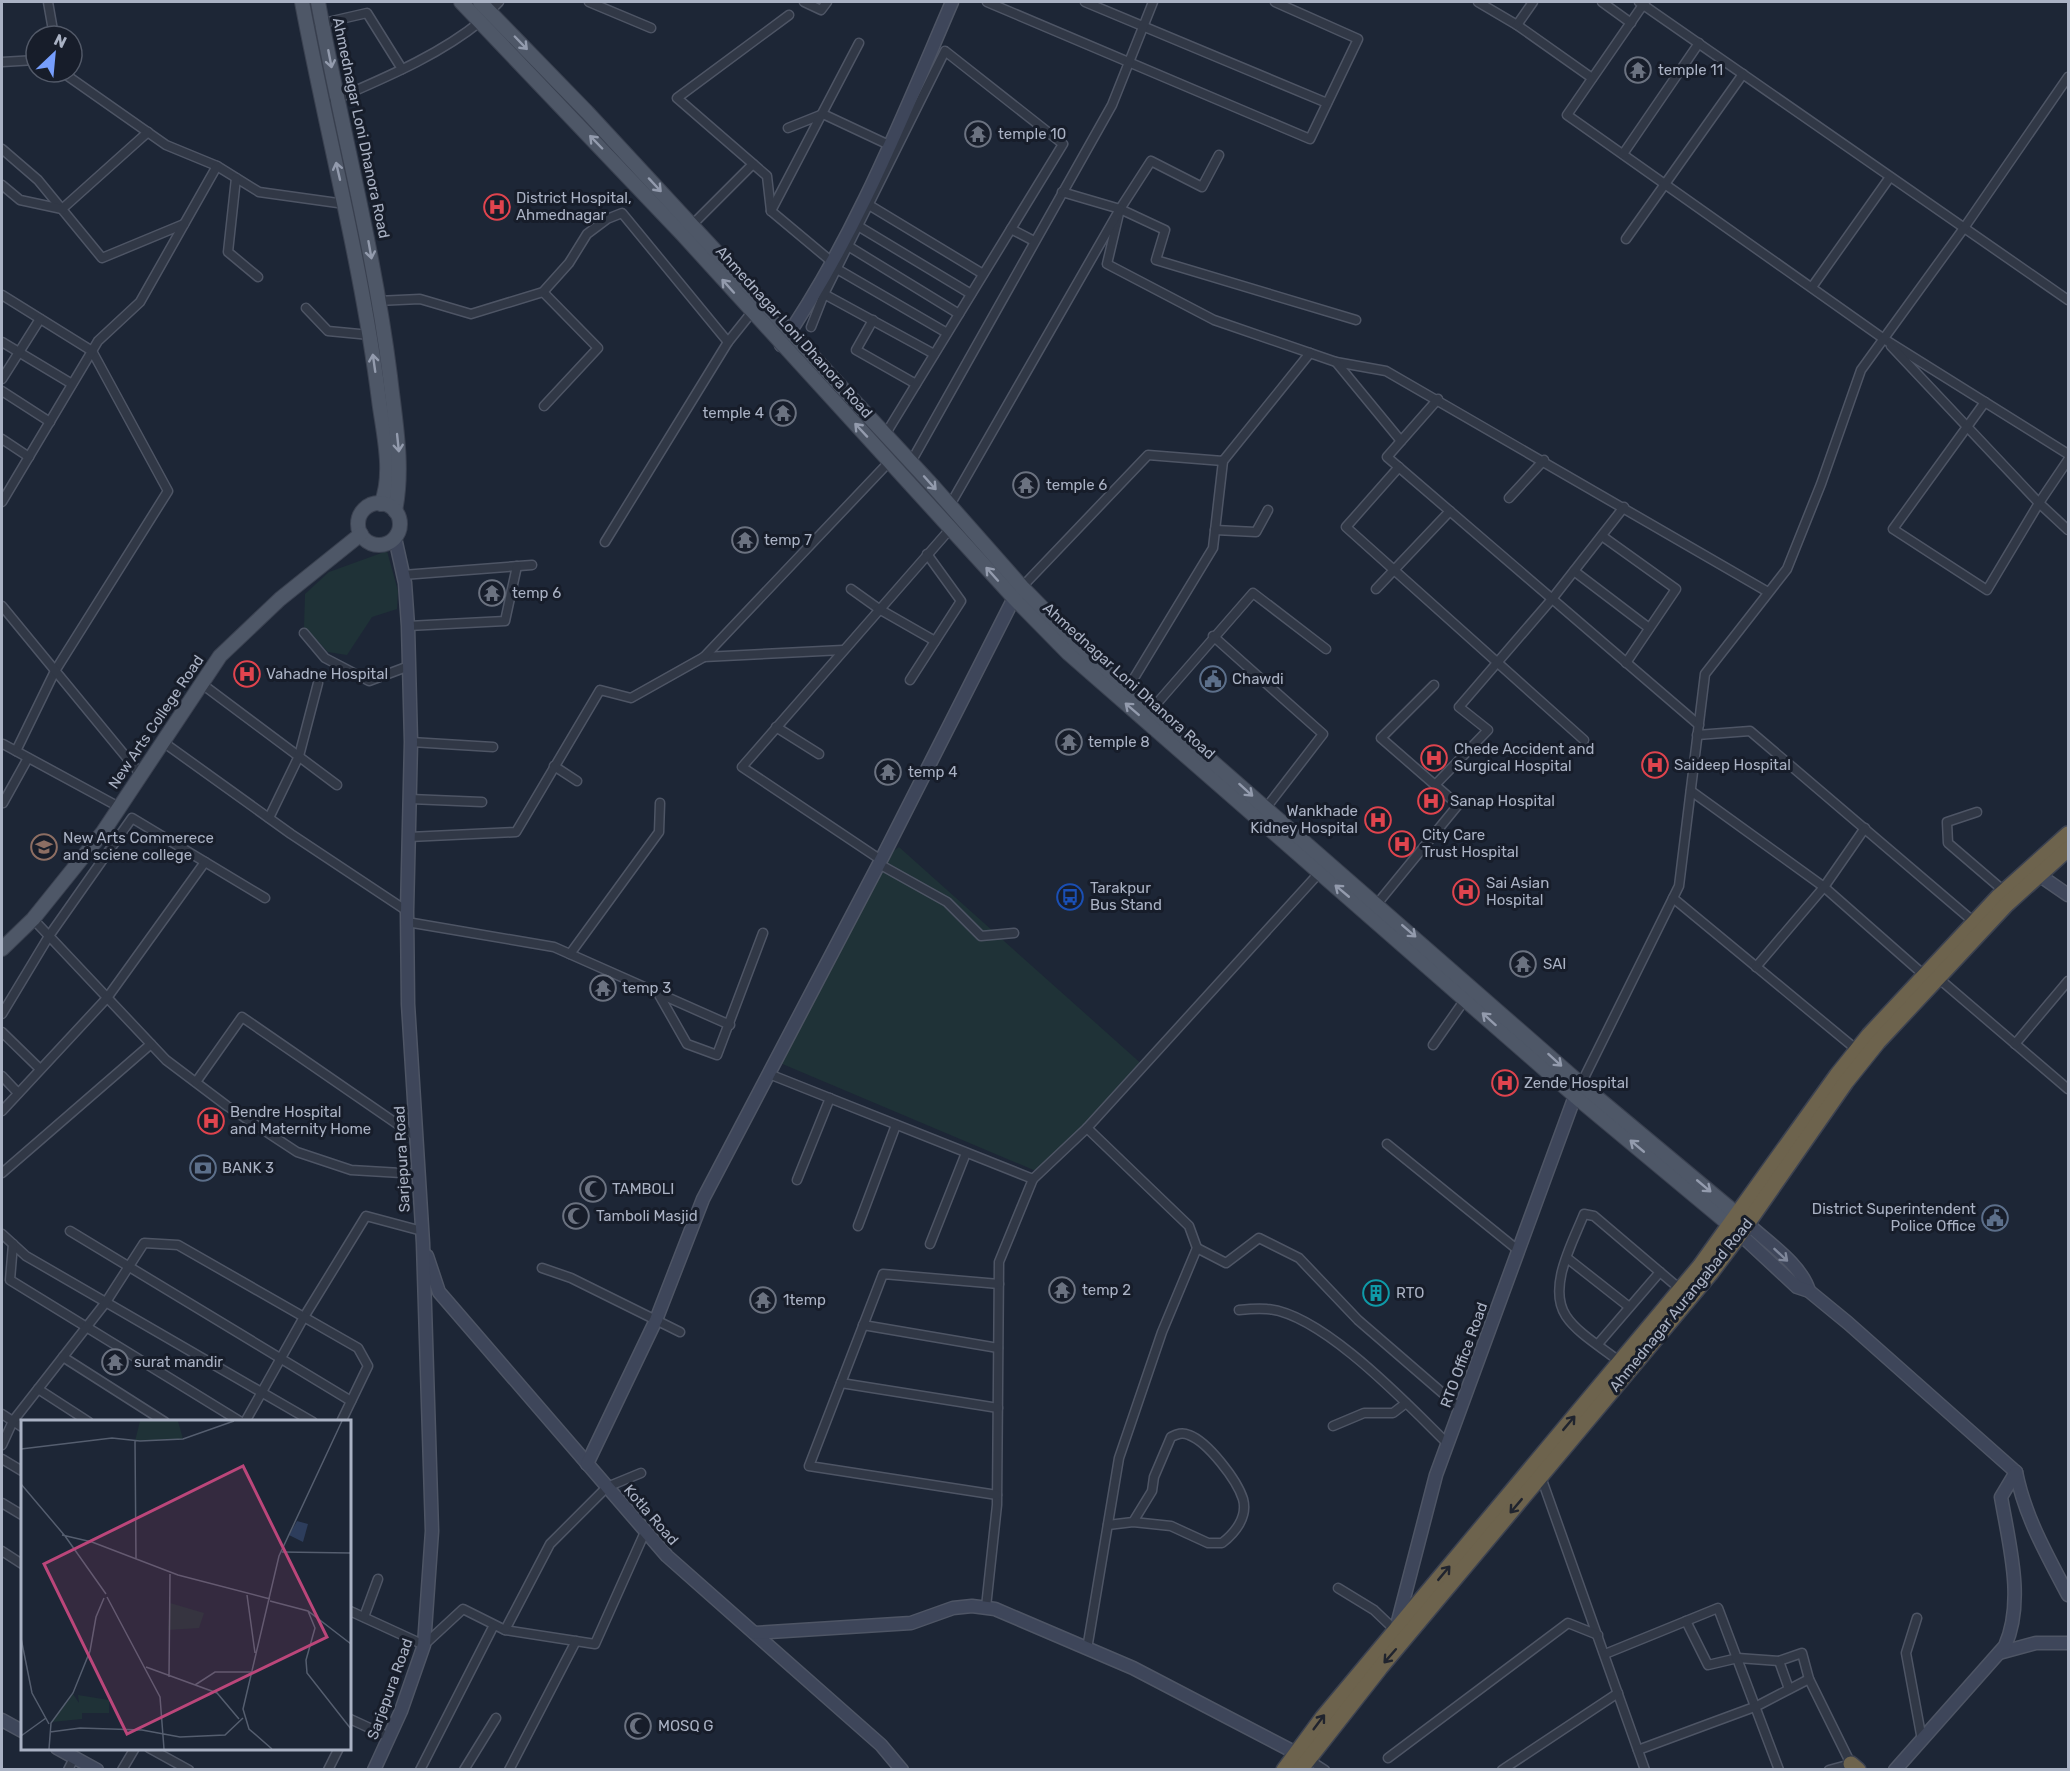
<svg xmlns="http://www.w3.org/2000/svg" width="2070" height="1771" font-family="Rubik,sans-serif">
<rect width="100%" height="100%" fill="#1d2636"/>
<g fill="#1f3237">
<polygon points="387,551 398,591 397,609 372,617 347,655 328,652 304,627 305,594 329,572"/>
<polygon points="899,847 1145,1067 1036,1171 773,1060 881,860"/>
</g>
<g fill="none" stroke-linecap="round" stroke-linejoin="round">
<g stroke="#4e5565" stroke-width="11">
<g id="street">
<polyline points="48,2 54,36"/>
<polyline points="589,2 651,28"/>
<polyline points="804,2 821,10 827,2"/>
<polyline points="987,2 1310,139 1358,39 1275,2"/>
<polyline points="1085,2 1327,103"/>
<polyline points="1478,2 1517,25 1592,78"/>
<polyline points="1602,2 1631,23"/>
<polyline points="1639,2 2068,300"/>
<polyline points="1645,2 1567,115 1884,339 2068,454"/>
<polyline points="490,11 499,2"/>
<polyline points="319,24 367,13 402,69"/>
<polyline points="1517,25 1533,2"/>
<polyline points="2,62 36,60"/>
<polyline points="62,72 166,145 217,166 259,192 345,204"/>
<path d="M334 100C384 78 438 56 481 21"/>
<polyline points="788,128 823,114 889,145"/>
<polyline points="2,149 38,180 102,258 184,224"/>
<polyline points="1623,154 1699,43"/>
<polyline points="1219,155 1202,187 1151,161 1120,209 1165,230 1156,260 1356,320"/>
<polyline points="236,178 228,252 258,277"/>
<polyline points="2,185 20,200 62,209 148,132"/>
<polyline points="869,205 983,274"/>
<polyline points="1120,209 1107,264 1214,320 1336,362 1386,371 1768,592"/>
<polyline points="771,211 767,176 677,98 789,15"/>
<polyline points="692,225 753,164"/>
<polyline points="858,226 971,294"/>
<polyline points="1011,229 1034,241"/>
<polyline points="1626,239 1743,74"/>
<polyline points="848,246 959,314"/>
<polyline points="832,262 771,211 859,43"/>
<polyline points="837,269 947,333"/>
<polyline points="1812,287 1890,177"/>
<polyline points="543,292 598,348 544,406"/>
<polyline points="824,294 934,354"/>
<polyline points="2,295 92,351 168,491 55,671 16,751"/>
<polyline points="377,301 420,299 471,314 543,292 569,263 587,234 607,219 622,213 728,342"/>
<polyline points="306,308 328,331 370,335"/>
<polyline points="873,320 856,350 916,384"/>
<polyline points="811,327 824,294 945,51 1063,144 885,435"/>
<polyline points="2,342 72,384"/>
<polyline points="1891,346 2039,503 2068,530"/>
<polyline points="1336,362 1401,441"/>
<polyline points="2,379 40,319"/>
<polyline points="2,391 50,422"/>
<polyline points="1438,399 1387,457 1699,725"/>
<polyline points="1985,402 1893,529 1987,590 2039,503 2068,460"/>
<polyline points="2,439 29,457"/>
<polyline points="911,462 1112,105 1153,2"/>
<polyline points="1399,467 1346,527 1584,740"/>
<polyline points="1509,498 1544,460"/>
<polyline points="2,502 98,341 140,302 217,166"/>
<polyline points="950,505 1120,209 1062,192"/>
<polyline points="1215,530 1256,532 1268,510"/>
<polyline points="1602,536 1676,589 1626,663"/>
<polyline points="605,542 728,342 752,312"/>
<polyline points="1574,571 1649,628"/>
<polyline points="403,575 532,565"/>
<polyline points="1022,587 1148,455 1223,461 1310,353"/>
<polyline points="851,589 879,609 935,641"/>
<polyline points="1376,589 1450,511"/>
<polyline points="2,606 141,775"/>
<polyline points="408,626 505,621 517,566"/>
<polyline points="304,633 325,658 369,681 409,666"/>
<polyline points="1213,636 1323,734 1266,808"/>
<polyline points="704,657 843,650"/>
<polyline points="910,680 961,601 927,554"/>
<polyline points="202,684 337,785"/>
<polyline points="1128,688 1213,548 1223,461"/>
<polyline points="1152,709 1253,593 1326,649"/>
<polyline points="776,727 819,754"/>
<polyline points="1697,735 1750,731 1974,922"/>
<polyline points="163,742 291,834 407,911"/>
<polyline points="411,742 493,747"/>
<polyline points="3,744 119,807"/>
<polyline points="554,766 577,781"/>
<polyline points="1435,785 1488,730 1459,707 1552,599 1624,507"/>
<polyline points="1691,791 1824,887 1924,975"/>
<polyline points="410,799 482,802"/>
<polyline points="3,803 28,758"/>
<polyline points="1977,812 1947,822 1948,843 2004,891"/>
<polyline points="269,818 299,756 318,683"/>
<polyline points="409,837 516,832 600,690 631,698 704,657 890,461"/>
<polyline points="881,860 742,767 951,528"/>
<polyline points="879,864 947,902 981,936 1014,933"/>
<polyline points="1673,898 1857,1050"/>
<polyline points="1377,904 1458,805 1381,738 1434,685"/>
<polyline points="33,919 166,1060 227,1106 297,1152 351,1170 418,1174"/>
<polyline points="407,922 554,947 730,1025"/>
<polyline points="570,954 659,832 660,803"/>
<polyline points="1756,967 1824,887 1865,828"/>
<polyline points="1937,977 2068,1089"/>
<polyline points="658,993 687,1044 717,1055 763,933"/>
<polyline points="2,1014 49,936 132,818 265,898"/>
<polyline points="2,1032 40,1069"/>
<polyline points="2015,1044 2068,981"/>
<polyline points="1433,1045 1466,998"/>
<polyline points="769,1074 1033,1179 999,1262 997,1505 986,1607"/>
<polyline points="2,1076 18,1093"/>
<polyline points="196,1082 242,1017 416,1137"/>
<polyline points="1581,1084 1679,886 1705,674 1787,569 1821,484 1861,370 1964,228 2068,77"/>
<polyline points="2,1111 107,998 205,862"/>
<polyline points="1387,1144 1519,1251"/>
<polyline points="2,1173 151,1044"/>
<polyline points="1033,1179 1087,1128"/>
<polyline points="797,1180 830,1098"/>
<polyline points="858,1226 896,1125"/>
<polyline points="70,1231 351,1401"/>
<polyline points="2,1234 26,1256 313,1422"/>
<polyline points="13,1244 10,1280 241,1422"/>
<polyline points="930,1244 966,1153"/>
<polyline points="1197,1248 1226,1263 1259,1238 1299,1258 1358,1320 1461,1409"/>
<polyline points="1567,1258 1628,1306"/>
<polyline points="542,1268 571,1278 680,1332"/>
<path d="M1239 1310C1248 1309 1258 1308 1267 1309 1322 1313 1409 1406 1448 1444"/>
<polyline points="863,1325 998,1348"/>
<polyline points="1598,1344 1660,1272"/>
<polyline points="63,1357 165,1422"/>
<path d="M1620 1362C1603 1348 1578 1334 1566 1316 1547 1287 1573 1242 1584 1214L1594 1216 1680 1289"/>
<polyline points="841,1383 998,1408"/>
<polyline points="38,1389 89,1422"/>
<polyline points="2,1414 22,1427"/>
<polyline points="245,1422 304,1317 366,1216 422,1231"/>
<polyline points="1333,1426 1364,1413 1393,1413 1406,1403"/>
<polyline points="2,1445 13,1421 106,1302 144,1243 178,1245 358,1348 368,1366 341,1422"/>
<polyline points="2,1459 22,1471"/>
<polyline points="1541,1477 1645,1770"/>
<polyline points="997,1495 809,1466 883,1274 999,1284"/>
<polyline points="2,1503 22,1515"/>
<path d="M1108 1525 1133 1522 1152 1491 1154 1477 1171 1437C1177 1434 1182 1432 1189 1435 1208 1442 1237 1480 1243 1499 1248 1517 1235 1533 1222 1543H1208L1171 1526 1133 1522"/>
<polyline points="2,1551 22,1564"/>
<polyline points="1338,1588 1374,1610 1395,1630"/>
<polyline points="350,1611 424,1645 463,1609 505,1630 595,1644 645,1532"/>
<polyline points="364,1617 378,1579"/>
<polyline points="1917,1618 1906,1653 1922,1740"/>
<polyline points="1686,1621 1708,1665 1738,1658 1779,1661 1802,1653 1809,1679 1851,1764 1829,1770"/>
<polyline points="505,1630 550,1544 607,1487 641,1473"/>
<polyline points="1087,1649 1119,1458 1162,1332 1197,1248 1189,1226 1087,1128 1320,872"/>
<polyline points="1605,1654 1718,1608 1779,1770"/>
<polyline points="1779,1661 1789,1689"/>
<polyline points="350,1719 389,1737"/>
<polyline points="149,1748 189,1770"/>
<polyline points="1638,1750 1757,1706 1809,1679"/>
<polyline points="1388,1758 1568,1623 1598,1635"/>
<polyline points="1308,1759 1325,1770"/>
<polyline points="68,1770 74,1758"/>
<polyline points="122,1770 135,1748"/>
<polyline points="328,1770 339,1748"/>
<polyline points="420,1770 494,1625"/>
<polyline points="464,1770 496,1718"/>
<polyline points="509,1770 576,1641"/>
<polyline points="1502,1770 1618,1693"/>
</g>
</g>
<g stroke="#4e5565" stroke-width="15">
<g id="secondary">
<path d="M781 345C854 240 902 118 952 2"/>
<polyline points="2039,875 2068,895"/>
<path d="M1748 1224C1768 1243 1801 1264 1809 1291"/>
<path d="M1740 1234 1797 1287 1809 1291 1848 1323 2016 1472C2025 1517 2047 1555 2068 1595"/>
<polyline points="427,1256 439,1292 667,1556 881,1745 902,1770"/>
<polyline points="587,1464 656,1320 703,1199 881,860 1014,598"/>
<polyline points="1396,1629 1436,1475 1575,1096"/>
<polyline points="755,1633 911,1623 953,1608 972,1606 995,1609 1133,1668 1296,1753"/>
<polyline points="1999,1653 2036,1643 2068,1643"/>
<polyline points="2,1720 22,1731"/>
<polyline points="57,1748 97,1770"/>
<polyline points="374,1770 401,1711 424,1645 432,1531 423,1243 408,1004 407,911 411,742 408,626 405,583 395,538"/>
<path d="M1895 1770 2005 1646C2025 1601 2009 1544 2001 1497L2016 1472"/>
</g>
</g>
<g stroke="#3a4150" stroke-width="16">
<g id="primary">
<path d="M302 2C327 135 362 266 379 400 383 432 394 473 381 504"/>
<path d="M318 2C341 127 374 249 390 376 395 421 404 466 395 511"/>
<polyline points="461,2 683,235 1014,598 1068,653 1575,1096 1737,1231"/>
<polyline points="480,2 587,112 933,486 1022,587 1079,645 1581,1084 1744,1220"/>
<circle cx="379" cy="524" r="21"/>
<polyline points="2,949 33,919 103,832 220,656 280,599 361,534"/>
</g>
</g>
<g stroke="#3c4251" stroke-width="18">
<g id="highway">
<polyline points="1851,1764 1858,1770"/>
<polyline points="1284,1770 1323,1717 1700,1266 1837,1075 1869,1035 1998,897 2068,834"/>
<polyline points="1300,1770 1380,1668 1710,1274 1740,1234 1846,1082 1878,1042 2006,905 2068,849"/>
</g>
</g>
<use href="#street" stroke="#313846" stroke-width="8"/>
<use href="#secondary" stroke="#3e465a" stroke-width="12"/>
<use href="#primary" stroke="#4e5767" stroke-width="14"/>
<use href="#highway" stroke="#6d634d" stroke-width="15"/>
</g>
<defs><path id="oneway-shaft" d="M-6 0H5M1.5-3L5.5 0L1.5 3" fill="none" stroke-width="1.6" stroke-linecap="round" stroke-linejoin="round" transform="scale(1.5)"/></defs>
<g stroke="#939bad">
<use href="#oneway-shaft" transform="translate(521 43) rotate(46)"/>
<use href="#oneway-shaft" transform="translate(330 59) rotate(79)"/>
<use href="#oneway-shaft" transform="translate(596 142) rotate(-134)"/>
<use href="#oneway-shaft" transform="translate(338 171) rotate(-103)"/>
<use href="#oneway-shaft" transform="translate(655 185) rotate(47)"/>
<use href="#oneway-shaft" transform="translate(370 250) rotate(80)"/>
<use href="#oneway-shaft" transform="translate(728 286) rotate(-132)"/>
<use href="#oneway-shaft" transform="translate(374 363) rotate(-98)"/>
<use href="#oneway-shaft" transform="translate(861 430) rotate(-133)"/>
<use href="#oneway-shaft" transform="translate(398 443) rotate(84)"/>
<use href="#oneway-shaft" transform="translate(930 483) rotate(48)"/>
<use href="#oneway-shaft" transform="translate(992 574) rotate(-132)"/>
<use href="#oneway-shaft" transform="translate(1132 709) rotate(-139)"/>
<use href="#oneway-shaft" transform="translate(1246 790) rotate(42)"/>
<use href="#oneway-shaft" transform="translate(1342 891) rotate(-140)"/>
<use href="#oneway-shaft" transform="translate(1409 931) rotate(41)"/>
<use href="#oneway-shaft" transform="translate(1489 1019) rotate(-138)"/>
<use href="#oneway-shaft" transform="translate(1555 1060) rotate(42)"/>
<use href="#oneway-shaft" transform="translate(1637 1146) rotate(-140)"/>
<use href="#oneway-shaft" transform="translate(1704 1186) rotate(40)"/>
</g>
<use stroke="#7f879a" href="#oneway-shaft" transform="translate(1781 1255) rotate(43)"/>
<g stroke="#20242e">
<use href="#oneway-shaft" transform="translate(1569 1423) rotate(-50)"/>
<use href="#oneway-shaft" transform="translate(1516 1506) rotate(130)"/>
<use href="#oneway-shaft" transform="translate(1444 1573) rotate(-50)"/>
<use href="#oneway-shaft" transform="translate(1390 1656) rotate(131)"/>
<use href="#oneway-shaft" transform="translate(1319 1722) rotate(-53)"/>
</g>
<defs>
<g id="temple-ring" transform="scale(1.35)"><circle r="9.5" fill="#171d2a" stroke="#6b7280" stroke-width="1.5"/><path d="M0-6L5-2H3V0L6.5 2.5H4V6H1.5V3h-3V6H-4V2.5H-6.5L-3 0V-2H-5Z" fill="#6b7280"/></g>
<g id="hospital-ring" transform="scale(1.35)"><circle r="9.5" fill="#171d2a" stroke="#e0444e" stroke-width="1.5"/><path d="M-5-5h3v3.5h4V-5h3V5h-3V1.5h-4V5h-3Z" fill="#e0444e"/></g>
<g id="civic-ring" transform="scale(1.35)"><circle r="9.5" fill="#171d2a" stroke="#5c6f8a" stroke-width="1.5"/><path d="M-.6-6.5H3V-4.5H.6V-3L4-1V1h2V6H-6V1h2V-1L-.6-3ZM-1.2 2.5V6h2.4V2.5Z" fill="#5c6f8a"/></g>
<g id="university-ring" transform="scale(1.35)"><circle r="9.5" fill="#171d2a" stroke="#8d6e63" stroke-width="1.5"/><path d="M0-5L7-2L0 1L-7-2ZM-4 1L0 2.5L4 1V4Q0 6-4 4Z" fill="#8d6e63"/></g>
<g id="bus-ring" transform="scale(1.35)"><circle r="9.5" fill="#171d2a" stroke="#1a4fb4" stroke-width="1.5"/><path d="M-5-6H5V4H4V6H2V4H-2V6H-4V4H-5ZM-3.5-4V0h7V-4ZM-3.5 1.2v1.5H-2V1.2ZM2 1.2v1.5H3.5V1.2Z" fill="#1a4fb4"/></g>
<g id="bank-ring" transform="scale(1.35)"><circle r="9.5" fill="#171d2a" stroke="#5c6f8a" stroke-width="1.5"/><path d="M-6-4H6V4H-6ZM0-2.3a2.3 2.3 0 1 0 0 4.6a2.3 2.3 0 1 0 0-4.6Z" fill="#5c6f8a"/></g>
<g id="mosque-ring" transform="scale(1.35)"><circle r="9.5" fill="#171d2a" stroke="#6b7280" stroke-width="1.5"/><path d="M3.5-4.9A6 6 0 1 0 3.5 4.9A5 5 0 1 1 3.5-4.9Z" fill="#6b7280"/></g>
<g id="building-ring" transform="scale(1.35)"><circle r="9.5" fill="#171d2a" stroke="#0f9aa8" stroke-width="1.5"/><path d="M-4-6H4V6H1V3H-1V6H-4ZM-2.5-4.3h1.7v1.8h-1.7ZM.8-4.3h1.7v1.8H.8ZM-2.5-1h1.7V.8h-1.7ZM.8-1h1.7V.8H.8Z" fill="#0f9aa8"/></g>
</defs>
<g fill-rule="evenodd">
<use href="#temple-ring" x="1638" y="70"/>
<use href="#temple-ring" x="978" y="134"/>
<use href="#hospital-ring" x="497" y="207"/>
<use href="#temple-ring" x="783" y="413"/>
<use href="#temple-ring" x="1026" y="485"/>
<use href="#temple-ring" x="745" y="540"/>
<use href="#temple-ring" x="492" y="593"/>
<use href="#hospital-ring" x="247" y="674"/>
<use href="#civic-ring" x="1213" y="679"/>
<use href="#temple-ring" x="1069" y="742"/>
<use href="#hospital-ring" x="1434" y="758"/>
<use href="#hospital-ring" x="1655" y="765"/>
<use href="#temple-ring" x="888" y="772"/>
<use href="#hospital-ring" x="1431" y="801"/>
<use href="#hospital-ring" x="1378" y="820"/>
<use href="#hospital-ring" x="1402" y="844"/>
<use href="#university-ring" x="44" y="847"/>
<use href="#hospital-ring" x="1466" y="892"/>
<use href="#bus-ring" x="1070" y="897"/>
<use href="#temple-ring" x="1523" y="964"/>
<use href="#temple-ring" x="603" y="988"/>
<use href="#hospital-ring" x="1505" y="1083"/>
<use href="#hospital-ring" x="211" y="1121"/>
<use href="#bank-ring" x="203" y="1168"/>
<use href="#mosque-ring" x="593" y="1189"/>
<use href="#mosque-ring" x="576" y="1216"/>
<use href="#civic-ring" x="1995" y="1218"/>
<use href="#temple-ring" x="1062" y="1290"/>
<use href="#building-ring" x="1376" y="1293"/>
<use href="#temple-ring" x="763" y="1300"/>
<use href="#temple-ring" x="115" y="1362"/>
<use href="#mosque-ring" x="638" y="1726"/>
</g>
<g text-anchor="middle" stroke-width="6" stroke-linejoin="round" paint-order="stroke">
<g font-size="15" fill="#aab2c4" stroke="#171d2a" text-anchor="start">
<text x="1658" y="75">temple 11</text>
<text x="998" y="139">temple 10</text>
<text x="516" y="203">District Hospital,<tspan x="516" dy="17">Ahmednagar</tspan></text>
<text x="764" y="418" text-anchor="end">temple 4</text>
<text x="1046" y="490">temple 6</text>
<text x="764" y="545">temp 7</text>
<text x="512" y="598">temp 6</text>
<text x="266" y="679">Vahadne Hospital</text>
<text x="1232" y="684">Chawdi</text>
<text x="1088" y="747">temple 8</text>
<text x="1454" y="754">Chede Accident and<tspan x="1454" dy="17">Surgical Hospital</tspan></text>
<text x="1674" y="770">Saideep Hospital</text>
<text x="908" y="777">temp 4</text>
<text x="1450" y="806">Sanap Hospital</text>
<text x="1358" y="816" text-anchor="end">Wankhade<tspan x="1358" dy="17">Kidney Hospital</tspan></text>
<text x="1422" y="840">City Care<tspan x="1422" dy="17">Trust Hospital</tspan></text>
<text x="63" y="843">New Arts Commerece<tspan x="63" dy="17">and sciene college</tspan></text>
<text x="1486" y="888">Sai Asian<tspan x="1486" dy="17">Hospital</tspan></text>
<text x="1090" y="893">Tarakpur<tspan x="1090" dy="17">Bus Stand</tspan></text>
<text x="1543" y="969">SAI</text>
<text x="622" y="993">temp 3</text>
<text x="1524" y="1088">Zende Hospital</text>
<text x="230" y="1117">Bendre Hospital<tspan x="230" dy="17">and Maternity Home</tspan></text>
<text x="222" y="1173">BANK 3</text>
<text x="612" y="1194">TAMBOLI</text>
<text x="1976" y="1214" text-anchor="end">District Superintendent<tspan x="1976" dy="17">Police Office</tspan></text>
<text x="596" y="1221">Tamboli Masjid</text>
<text x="1082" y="1295">temp 2</text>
<text x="1396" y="1298">RTO</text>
<text x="783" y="1305">1temp</text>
<text x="134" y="1367">surat mandir</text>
<text x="658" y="1731">MOSQ G</text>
</g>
<g font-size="15" fill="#aab2c4" stroke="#171d2a">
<text transform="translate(361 128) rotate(78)" y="5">Ahmednagar Loni Dhanora Road</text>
<text transform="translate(794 332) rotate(48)" y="5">Ahmednagar Loni Dhanora Road</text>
<text transform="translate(1129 681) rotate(42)" y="5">Ahmednagar Loni Dhanora Road</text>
<text transform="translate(156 722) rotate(-56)" y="5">New Arts College Road</text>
<text transform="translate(402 1159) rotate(-93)" y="5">Sarjepura Road</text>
<text transform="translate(1681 1305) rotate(-51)" y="5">Ahmednagar Aurangabad Road</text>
<text transform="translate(1464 1355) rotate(-70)" y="5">RTO Office Road</text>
<text transform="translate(651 1515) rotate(49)" y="5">Kotla Road</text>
<text transform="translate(390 1689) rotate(-70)" y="5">Sarjepura Road</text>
</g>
</g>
<g transform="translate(21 1420)">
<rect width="330" height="330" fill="#1d2636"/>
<path d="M119 1H157L162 19 114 21ZM149 183 183 193 178 208 147 210ZM52 274 58 283 57 275 88 280V293H61V299L31 302Z" fill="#1f3237"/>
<path d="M276 101 287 104 282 122 268 115Z" fill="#2d3d5c"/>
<path fill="none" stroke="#555e6f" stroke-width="1.5" d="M114 21 115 139M0 29 91 18 119 21 162 19 213 1M0 64 44 116 85 174M41 115 71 122 157 155 249 179M261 132 330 133M226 175 234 233M86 177 139 277 143 329M249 181 287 191 330 224M287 191 294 208 285 240 286 253 330 309M0 218 11 273 28 304M125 247 196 273 218 299M148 257 149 154M174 265 194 252H230M29 312 59 308 121 310 159 317 204 315 222 298M0 316 25 298M28 329 30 303 52 273 69 231 75 197 83 178M251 329 228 309 222 289 258 136 321 1"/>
<path fill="#bb467a" fill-opacity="0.15" stroke="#bb467a" stroke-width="3" d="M222 46 306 217 106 314 23 144Z"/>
<rect width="330" height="330" fill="none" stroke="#aab2c4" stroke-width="3"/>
</g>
<rect width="2070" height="1771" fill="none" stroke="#aab2c4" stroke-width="6"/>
<g transform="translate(54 54) rotate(26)"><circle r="28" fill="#171d2a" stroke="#525968" stroke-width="1.5"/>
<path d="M0-4.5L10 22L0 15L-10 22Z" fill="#769efd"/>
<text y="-9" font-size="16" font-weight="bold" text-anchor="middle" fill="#aab2c4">N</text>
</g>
</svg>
